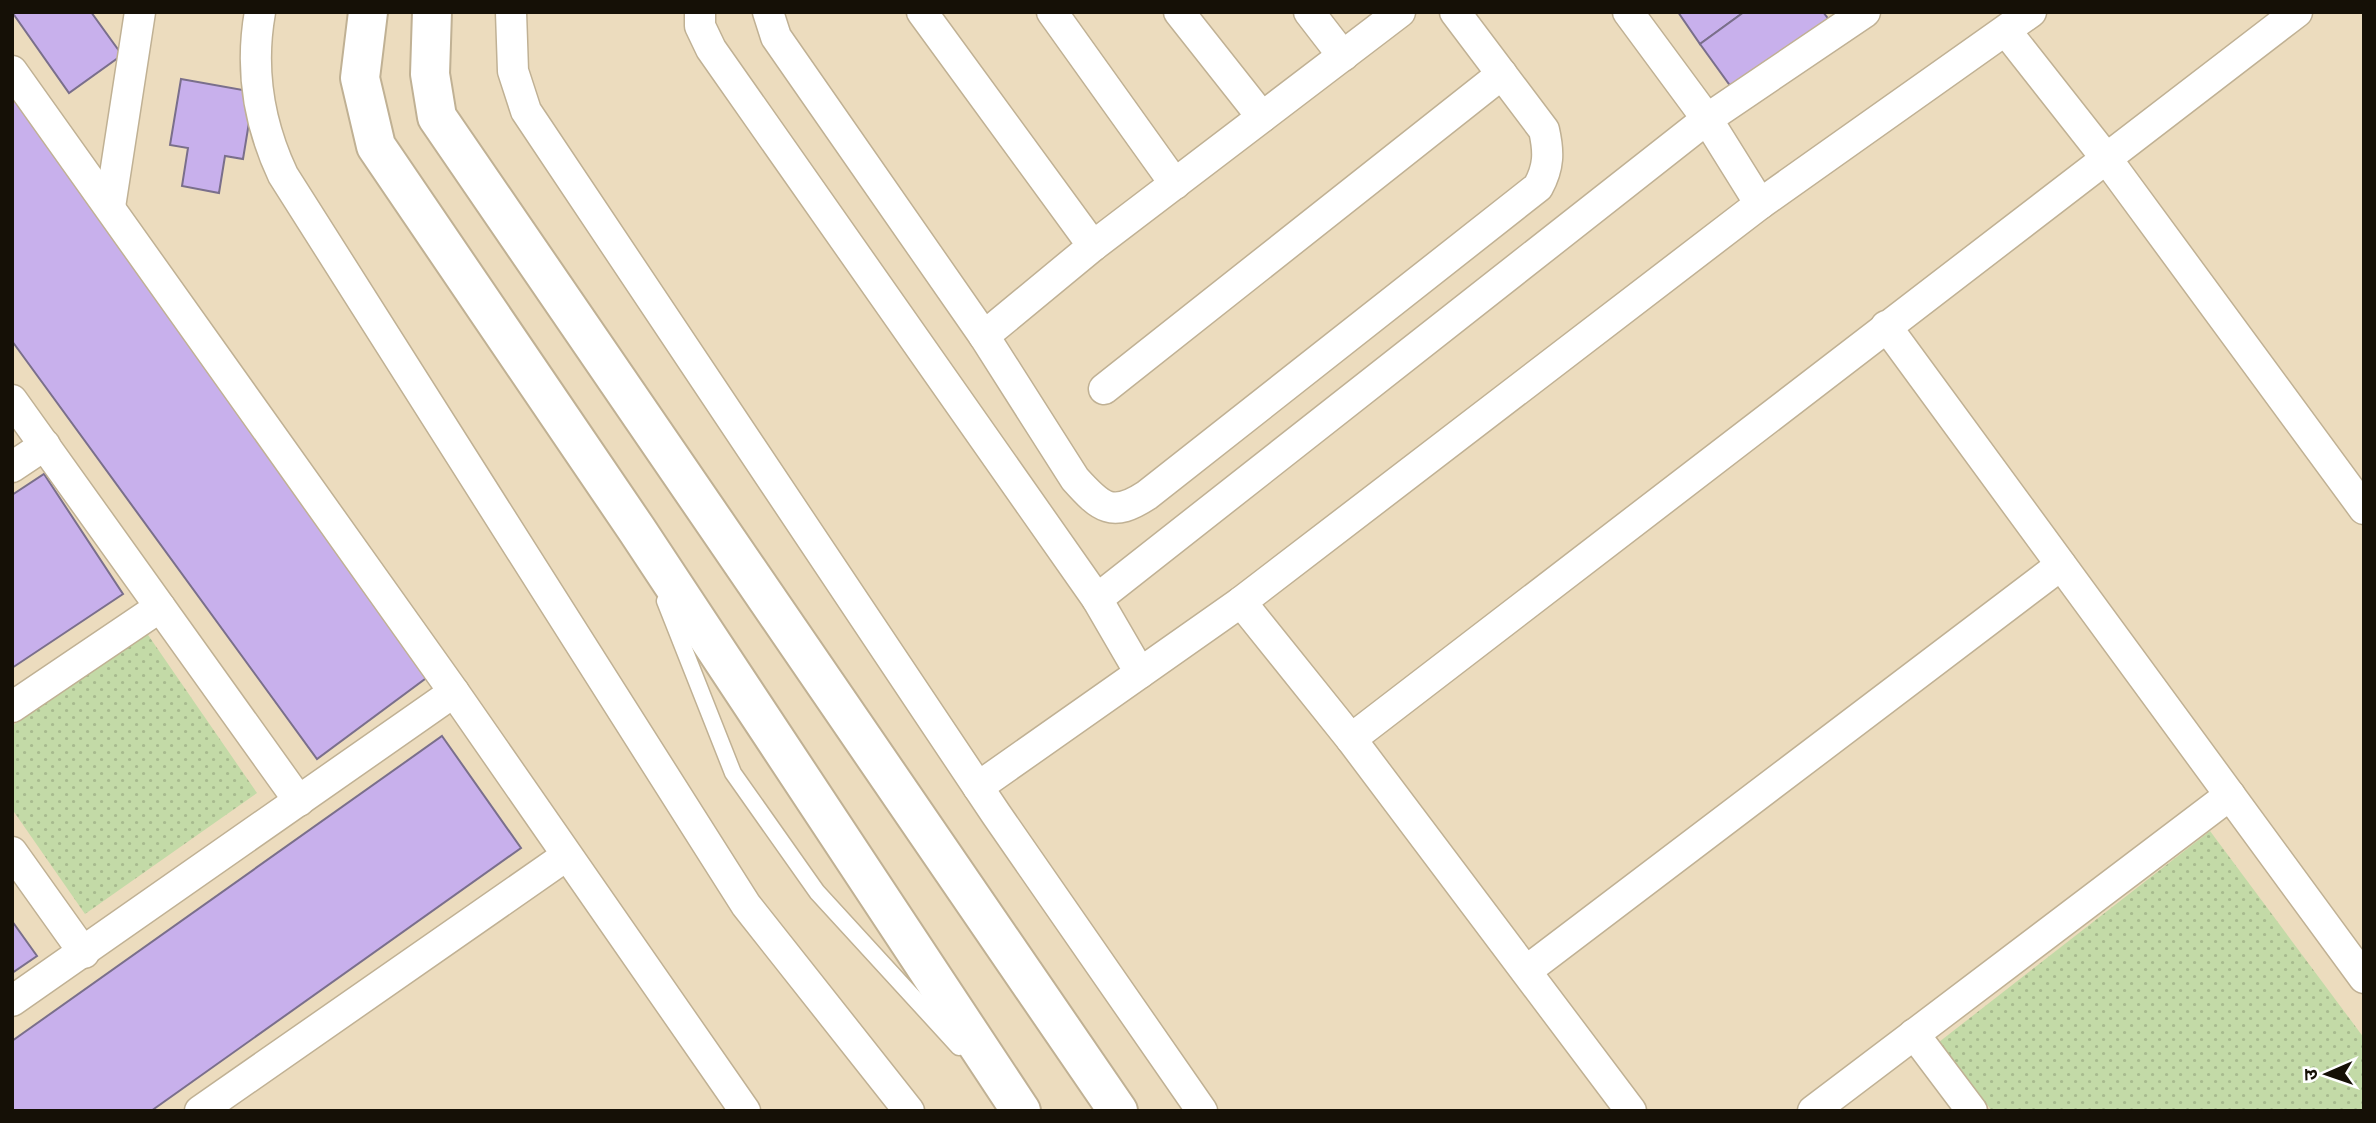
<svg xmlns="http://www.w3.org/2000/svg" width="2376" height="1123" font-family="Merriweather,'Noto Sans Devanagari',serif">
<defs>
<pattern id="green-dots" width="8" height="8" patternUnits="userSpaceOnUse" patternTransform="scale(1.75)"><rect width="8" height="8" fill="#c3daa7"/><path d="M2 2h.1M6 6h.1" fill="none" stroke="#a7ba8e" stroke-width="1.8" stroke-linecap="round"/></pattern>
</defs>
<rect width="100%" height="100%" fill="#ecdcbe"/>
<g fill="url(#green-dots)">
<polygon points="146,632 257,793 85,914 12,809 12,726"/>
<polygon points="2210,831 2364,1038 2364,1111 1992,1111 1939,1042"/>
</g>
<g fill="#c8b0ec" stroke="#7a6f8b" stroke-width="2">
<polygon points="12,12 91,12 122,55 69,93"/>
<polygon points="1678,12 1744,12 1700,44"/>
<polygon points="1744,12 1823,12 1830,21 1734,91 1700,44"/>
<polygon points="181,79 254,92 243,159 225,156 219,193 182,186 188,148 170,145"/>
<polygon points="12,96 433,673 317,759 12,341"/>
<polygon points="44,474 123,594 12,668 12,495"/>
<polygon points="442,736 521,848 151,1111 12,1111 12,1041"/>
<polygon points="12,921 37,956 12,973"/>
</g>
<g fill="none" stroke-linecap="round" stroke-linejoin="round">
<g stroke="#c0b194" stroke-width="19">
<polyline id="lane" points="665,601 733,773 817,892 959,1047"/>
</g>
<g stroke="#c0b194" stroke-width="33">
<g id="street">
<path d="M260 12C250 68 259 124 283 175L746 905 909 1111"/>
<polyline points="511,12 513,71 526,111 996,814 1202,1111"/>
<polyline points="700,12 700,26 711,49 1097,599 1140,673"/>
<path d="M768 12 776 37 984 336 1075 479C1101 508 1112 518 1147 495L1538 187C1549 167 1549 152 1544 130L1455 12"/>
<polyline points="922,12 1093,246"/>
<polyline points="1052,12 1175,184"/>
<polyline points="1179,12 1262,117"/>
<polyline points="1309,12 1343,56"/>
<polyline points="1628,12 1707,119 1760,204"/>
<polyline points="2006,31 2106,158 2364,509"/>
<polyline points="12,71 454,692 745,1111"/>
<polyline points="110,207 140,12"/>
<polyline points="1886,326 2364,978"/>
<polyline points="984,336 1093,246 1400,12"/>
<polyline points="1104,389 1502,74"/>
<polyline points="12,400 299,801"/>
<polyline points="12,467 45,445"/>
<polyline points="1097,599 1707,119 1865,12"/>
<polyline points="1241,602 1351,739 1631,1111"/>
<polyline points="12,707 160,607"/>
<polyline points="1351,739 2297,12"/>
<polyline points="978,787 1241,602 1760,204 2031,12"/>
<polyline points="12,852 84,953"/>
<polyline points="1526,971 2061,565"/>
<polyline points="12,1001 454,692"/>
<polyline points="1914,1034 1972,1111"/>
<polyline points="200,1111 566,856"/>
<polyline points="1813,1111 2230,795"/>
</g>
</g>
<g stroke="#c0b194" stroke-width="42">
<g id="secondary">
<polyline points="368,12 360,78 376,146 637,530 1021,1111"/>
<polyline points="432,12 430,74 437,117 1118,1111"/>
</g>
</g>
<use href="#lane" stroke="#fff" stroke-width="16"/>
<use href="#street" stroke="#fff" stroke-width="30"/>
<use href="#secondary" stroke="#fff" stroke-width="38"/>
</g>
<rect width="2376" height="1123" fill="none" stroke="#151006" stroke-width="28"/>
<g transform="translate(2327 1074) rotate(268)" stroke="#ffffff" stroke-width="5" paint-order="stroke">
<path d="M0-5L12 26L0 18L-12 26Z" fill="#151006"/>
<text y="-10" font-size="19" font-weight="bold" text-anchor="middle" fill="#151006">उ</text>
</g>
</svg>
